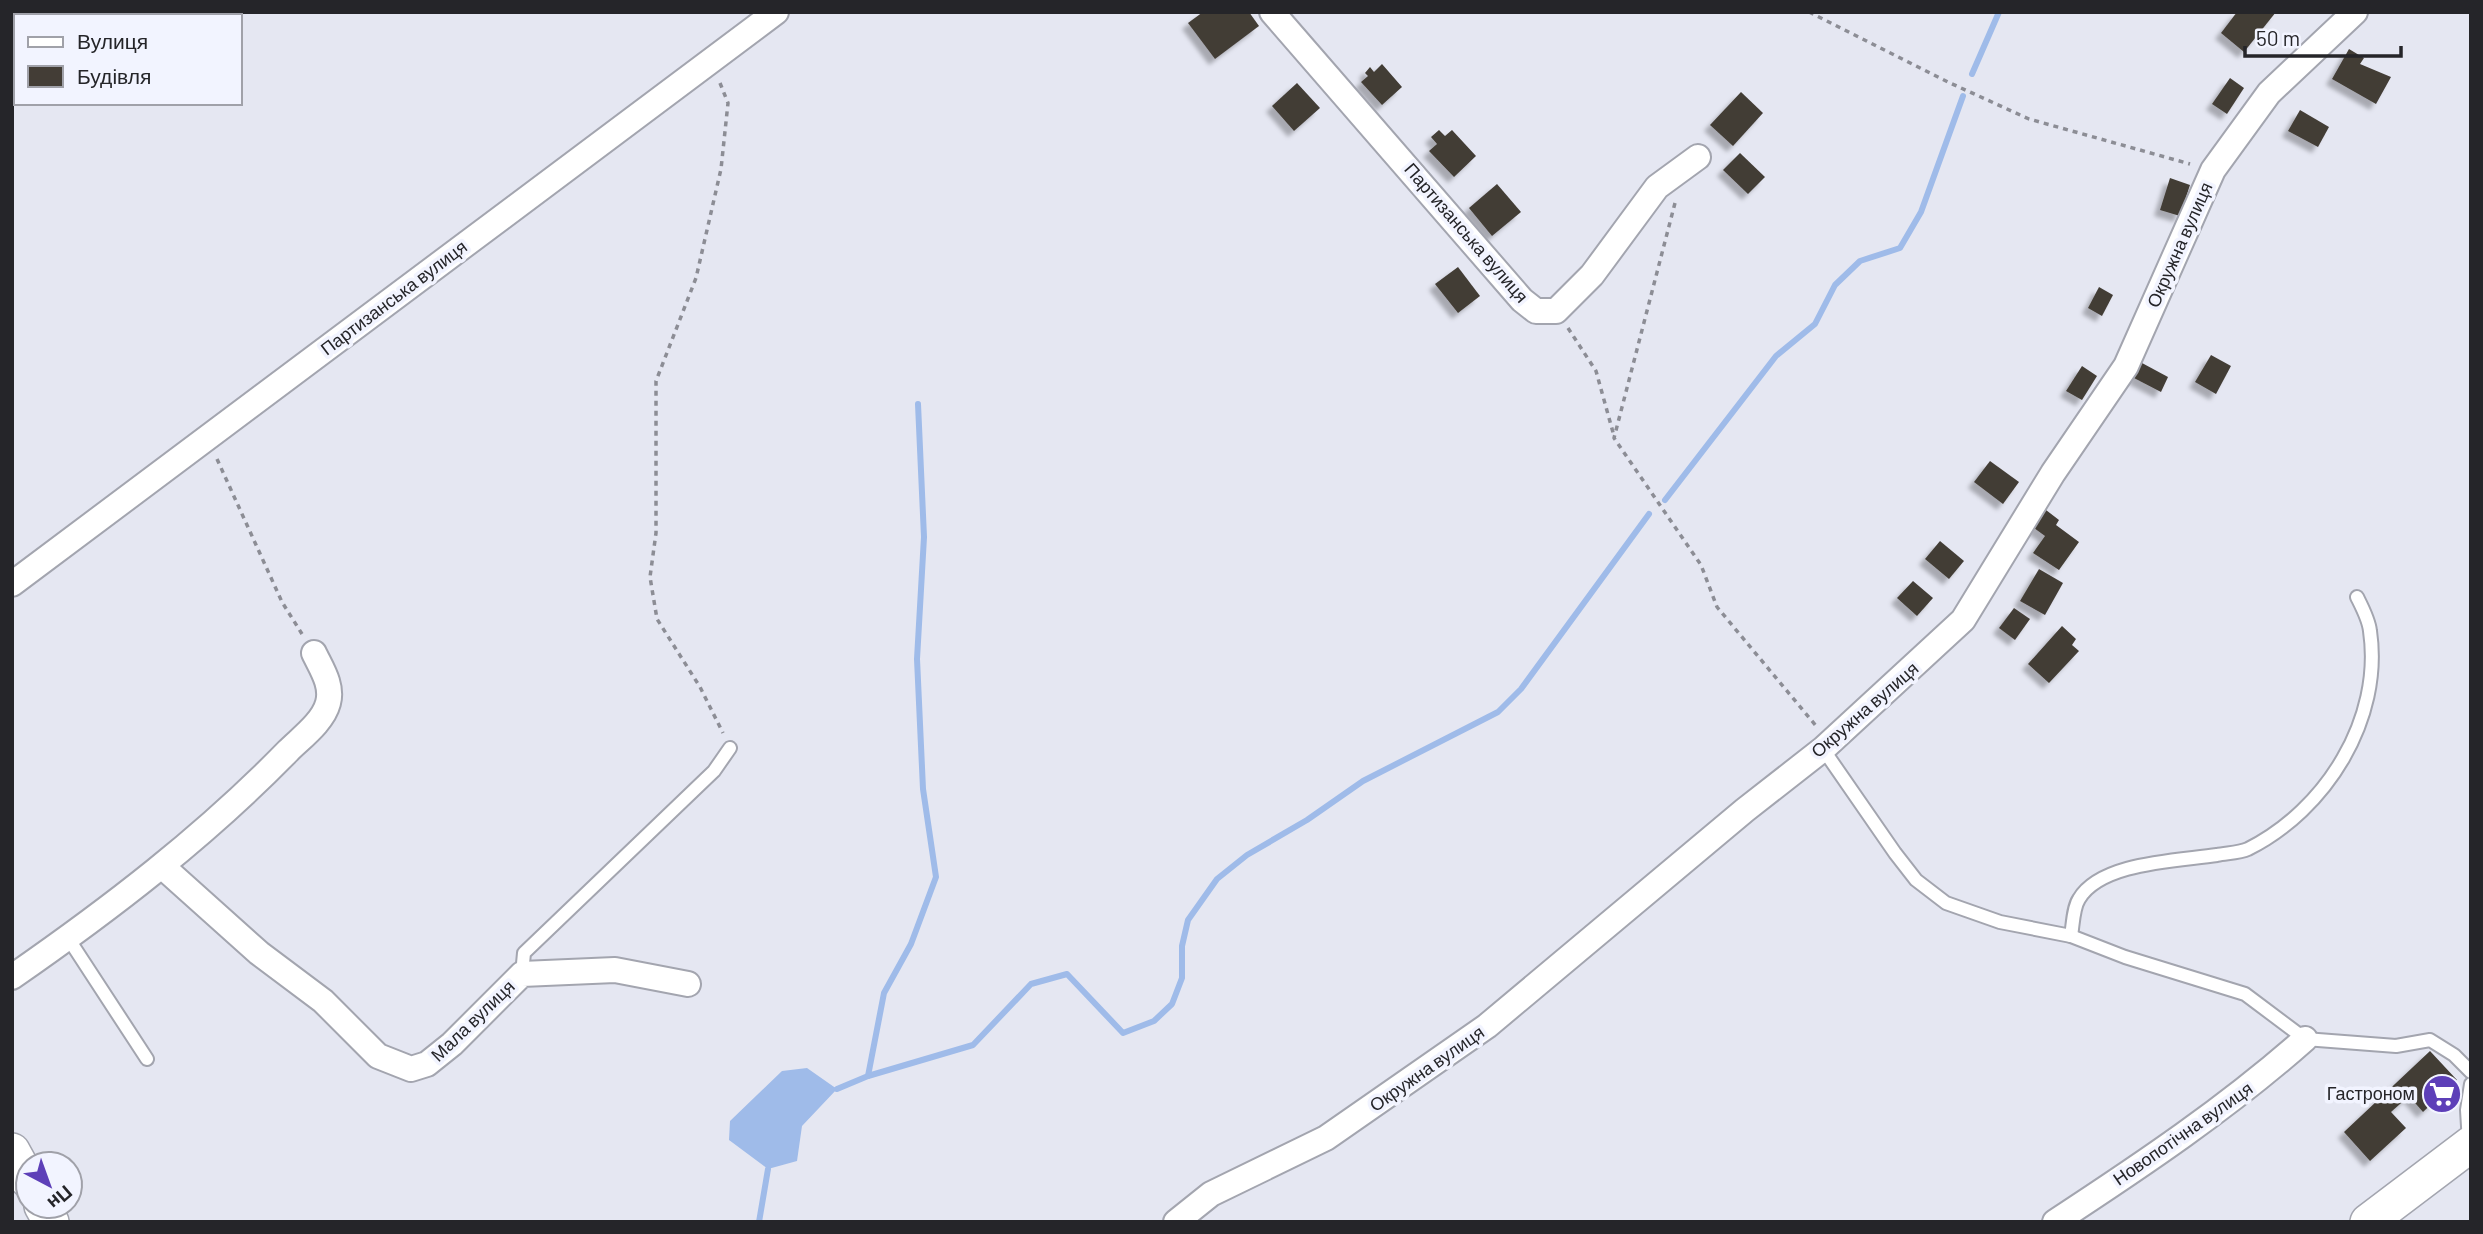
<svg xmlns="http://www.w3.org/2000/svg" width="2483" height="1234" font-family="Barlow,sans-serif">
<defs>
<filter id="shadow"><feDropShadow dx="-6" dy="6" stdDeviation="2" flood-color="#0004"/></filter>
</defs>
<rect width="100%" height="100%" fill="#e5e7f2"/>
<polygon fill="#9fbbe9" points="807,1068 837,1089 802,1126 797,1161 768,1169 729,1140 730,1121 782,1071"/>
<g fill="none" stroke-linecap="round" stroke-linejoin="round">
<g stroke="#9fbbe9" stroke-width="6">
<polyline points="1972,74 1999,12"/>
<polyline points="1665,500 1776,356 1815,324 1835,285 1860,261 1900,248 1921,212 1963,96"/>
<polyline points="868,1076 884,993 911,944 936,877 923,789 917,659 924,537 918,404"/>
<polyline points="837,1089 868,1076 973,1045 1031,984 1067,974 1123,1033 1154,1021 1172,1004 1182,978 1182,946 1188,920 1217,879 1247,855 1307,820 1363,781 1498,712 1521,689 1649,514"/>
<polyline points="759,1222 768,1169"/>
</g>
</g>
<g fill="#433d36" filter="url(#shadow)">
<polygon points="1203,12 1249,12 1259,26 1215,59 1188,23"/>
<polygon points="2237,12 2276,12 2244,52 2221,33"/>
<polygon points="2349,49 2364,58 2360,64 2391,77 2376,104 2332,79"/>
<polygon points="1382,64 1402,87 1382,105 1361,82 1368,76 1365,73 1370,67 1374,72"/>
<polygon points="2230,78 2244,88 2227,114 2212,104"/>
<polygon points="1297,83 1320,108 1294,131 1272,106"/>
<polygon points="1741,92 1763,113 1733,146 1710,125"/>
<polygon points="2300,110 2329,127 2318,147 2288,131"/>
<polygon points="1439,130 1445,136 1452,130 1476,156 1454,177 1429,151 1437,144 1431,137"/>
<polygon points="1740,153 1765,177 1748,194 1723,170"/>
<polygon points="2170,178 2190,185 2180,216 2160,210"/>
<polygon points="1497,184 1521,212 1492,236 1469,208"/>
<polygon points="1458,267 1480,296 1458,313 1435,284"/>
<polygon points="2099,287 2113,295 2102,316 2088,308"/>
<polygon points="2211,355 2231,366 2216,394 2195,382"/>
<polygon points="2142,363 2168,377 2161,392 2134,378"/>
<polygon points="2082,366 2097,376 2082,400 2066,391"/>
<polygon points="1990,461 2019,482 2003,504 1974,482"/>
<polygon points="2046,510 2059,520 2056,525 2079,542 2059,570 2033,553 2045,536 2034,528"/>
<polygon points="1940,541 1964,561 1949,579 1925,559"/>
<polygon points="2039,569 2063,583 2045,615 2020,601"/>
<polygon points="1913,581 1933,598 1917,616 1897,598"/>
<polygon points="2014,608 2030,619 2015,640 1999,628"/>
<polygon points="2062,626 2076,639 2072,645 2079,651 2049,683 2028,664"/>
<polygon points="2430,1051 2457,1080 2423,1112 2409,1096 2391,1112 2406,1128 2370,1161 2344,1132"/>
</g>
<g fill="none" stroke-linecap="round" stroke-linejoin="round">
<g stroke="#a3a5af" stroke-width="16">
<g id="lane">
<polyline points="1823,749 1895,853 1916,880 1946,903 2000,922 2071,936 2125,957 2245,994 2305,1039 2396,1046 2430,1040 2454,1055 2471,1072"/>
<path d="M2071 936C2073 925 2073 908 2079 899 2101 862 2178 861 2217 855 2226 853 2239 853 2248 849 2326 810 2383 719 2370 631 2369 620 2362 607 2357 597"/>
<polyline points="68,938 147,1059"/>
<polyline points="522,974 524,953 714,771 730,748"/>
<polyline points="2469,1143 2467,1110 2471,1084"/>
</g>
</g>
<g stroke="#a3a5af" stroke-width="28">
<g id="street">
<polyline points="1272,12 1522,300 1536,311 1556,311 1592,275 1657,187 1698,157"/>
<polyline points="12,584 776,12"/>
<polyline points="163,867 259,953 323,1001 378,1056 411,1069 427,1064 452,1044 522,974 615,970 688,984"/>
<path d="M12 977C110 909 204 837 288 751 301 738 323 722 328 703 333 685 321 668 314 653"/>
<polyline points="1176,1222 1211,1194 1326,1138 1487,1026 1745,810 1823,749 1963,620 2053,473 2126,366 2213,170 2269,93 2355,12"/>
<path d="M2055 1222C2142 1165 2227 1108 2305 1039"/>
</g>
</g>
<g stroke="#a3a5af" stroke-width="38">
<g id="secondary">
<polyline points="12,1151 28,1180"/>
<polyline points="42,1206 51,1222"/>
<polyline points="2368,1222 2471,1144"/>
</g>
</g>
<g stroke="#8c8d95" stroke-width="3.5" stroke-dasharray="5 5" stroke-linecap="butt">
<polyline points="1809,12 1948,82 2029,119 2190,164"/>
<polyline points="720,83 728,103 721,169 696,278 656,381 656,533 650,577 657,619 700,687 723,733"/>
<polyline points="1675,203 1614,438 1701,565 1717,607 1817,727"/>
<polyline points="1568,328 1596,371 1614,436"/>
<polyline points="217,459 282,602 302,634"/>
</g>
<use href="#lane" stroke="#fff" stroke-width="12"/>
<use href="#street" stroke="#fff" stroke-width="24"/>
<use href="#secondary" stroke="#fff" stroke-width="35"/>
</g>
<defs>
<g id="supermarket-disc" transform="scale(2.0125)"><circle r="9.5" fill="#5d3fb8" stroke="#f2f4ff"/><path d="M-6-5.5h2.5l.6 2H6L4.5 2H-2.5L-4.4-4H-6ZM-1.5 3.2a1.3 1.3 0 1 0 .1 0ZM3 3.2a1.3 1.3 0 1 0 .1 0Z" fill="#fff"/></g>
</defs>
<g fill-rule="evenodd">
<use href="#supermarket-disc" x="2442" y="1094"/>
</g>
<g text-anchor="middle" stroke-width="7" stroke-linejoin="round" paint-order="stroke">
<g font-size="18" fill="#252529" stroke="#f2f4ff">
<text transform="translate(1466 233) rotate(49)" y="6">Партизанська вулиця</text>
<text transform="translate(2180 245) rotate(-66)" y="6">Окружна вулиця</text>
<text transform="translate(394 298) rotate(-37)" y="6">Партизанська вулиця</text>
<text transform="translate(1865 710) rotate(-41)" y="6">Окружна вулиця</text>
<text transform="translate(473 1021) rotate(-44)" y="6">Мала вулиця</text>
<text transform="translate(1427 1069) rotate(-35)" y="6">Окружна вулиця</text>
<text transform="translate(2183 1134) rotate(-35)" y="6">Новопотічна вулиця</text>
</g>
<g font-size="18" fill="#252529" stroke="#f2f4ff" text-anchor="end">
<text x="2415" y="1100">Гастроном</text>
</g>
</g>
<rect width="2483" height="1234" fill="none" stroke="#252529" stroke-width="28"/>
<rect x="14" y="14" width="228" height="91" fill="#f2f4ff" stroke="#a0a1a9" stroke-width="2"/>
<rect x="28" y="37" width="35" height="10" fill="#ffffff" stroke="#a0a1a9" stroke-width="2"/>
<text x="77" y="49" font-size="21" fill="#252529">Вулиця</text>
<rect x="28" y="66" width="35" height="21" fill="#433d36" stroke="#a0a1a9" stroke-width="2"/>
<text x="77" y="84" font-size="21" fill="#252529">Будівля</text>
<g transform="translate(49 1185) rotate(139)"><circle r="33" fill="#f2f4ff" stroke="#a0a1a9" stroke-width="2"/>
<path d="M0-5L12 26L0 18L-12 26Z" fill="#5d3fb8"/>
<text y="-10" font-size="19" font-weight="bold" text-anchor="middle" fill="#252529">Пн</text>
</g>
<path d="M2245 46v10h156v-10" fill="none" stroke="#252529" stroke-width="3.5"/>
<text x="2256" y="46" font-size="21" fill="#252529" stroke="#f2f4ff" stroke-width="5" paint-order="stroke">50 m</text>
</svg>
